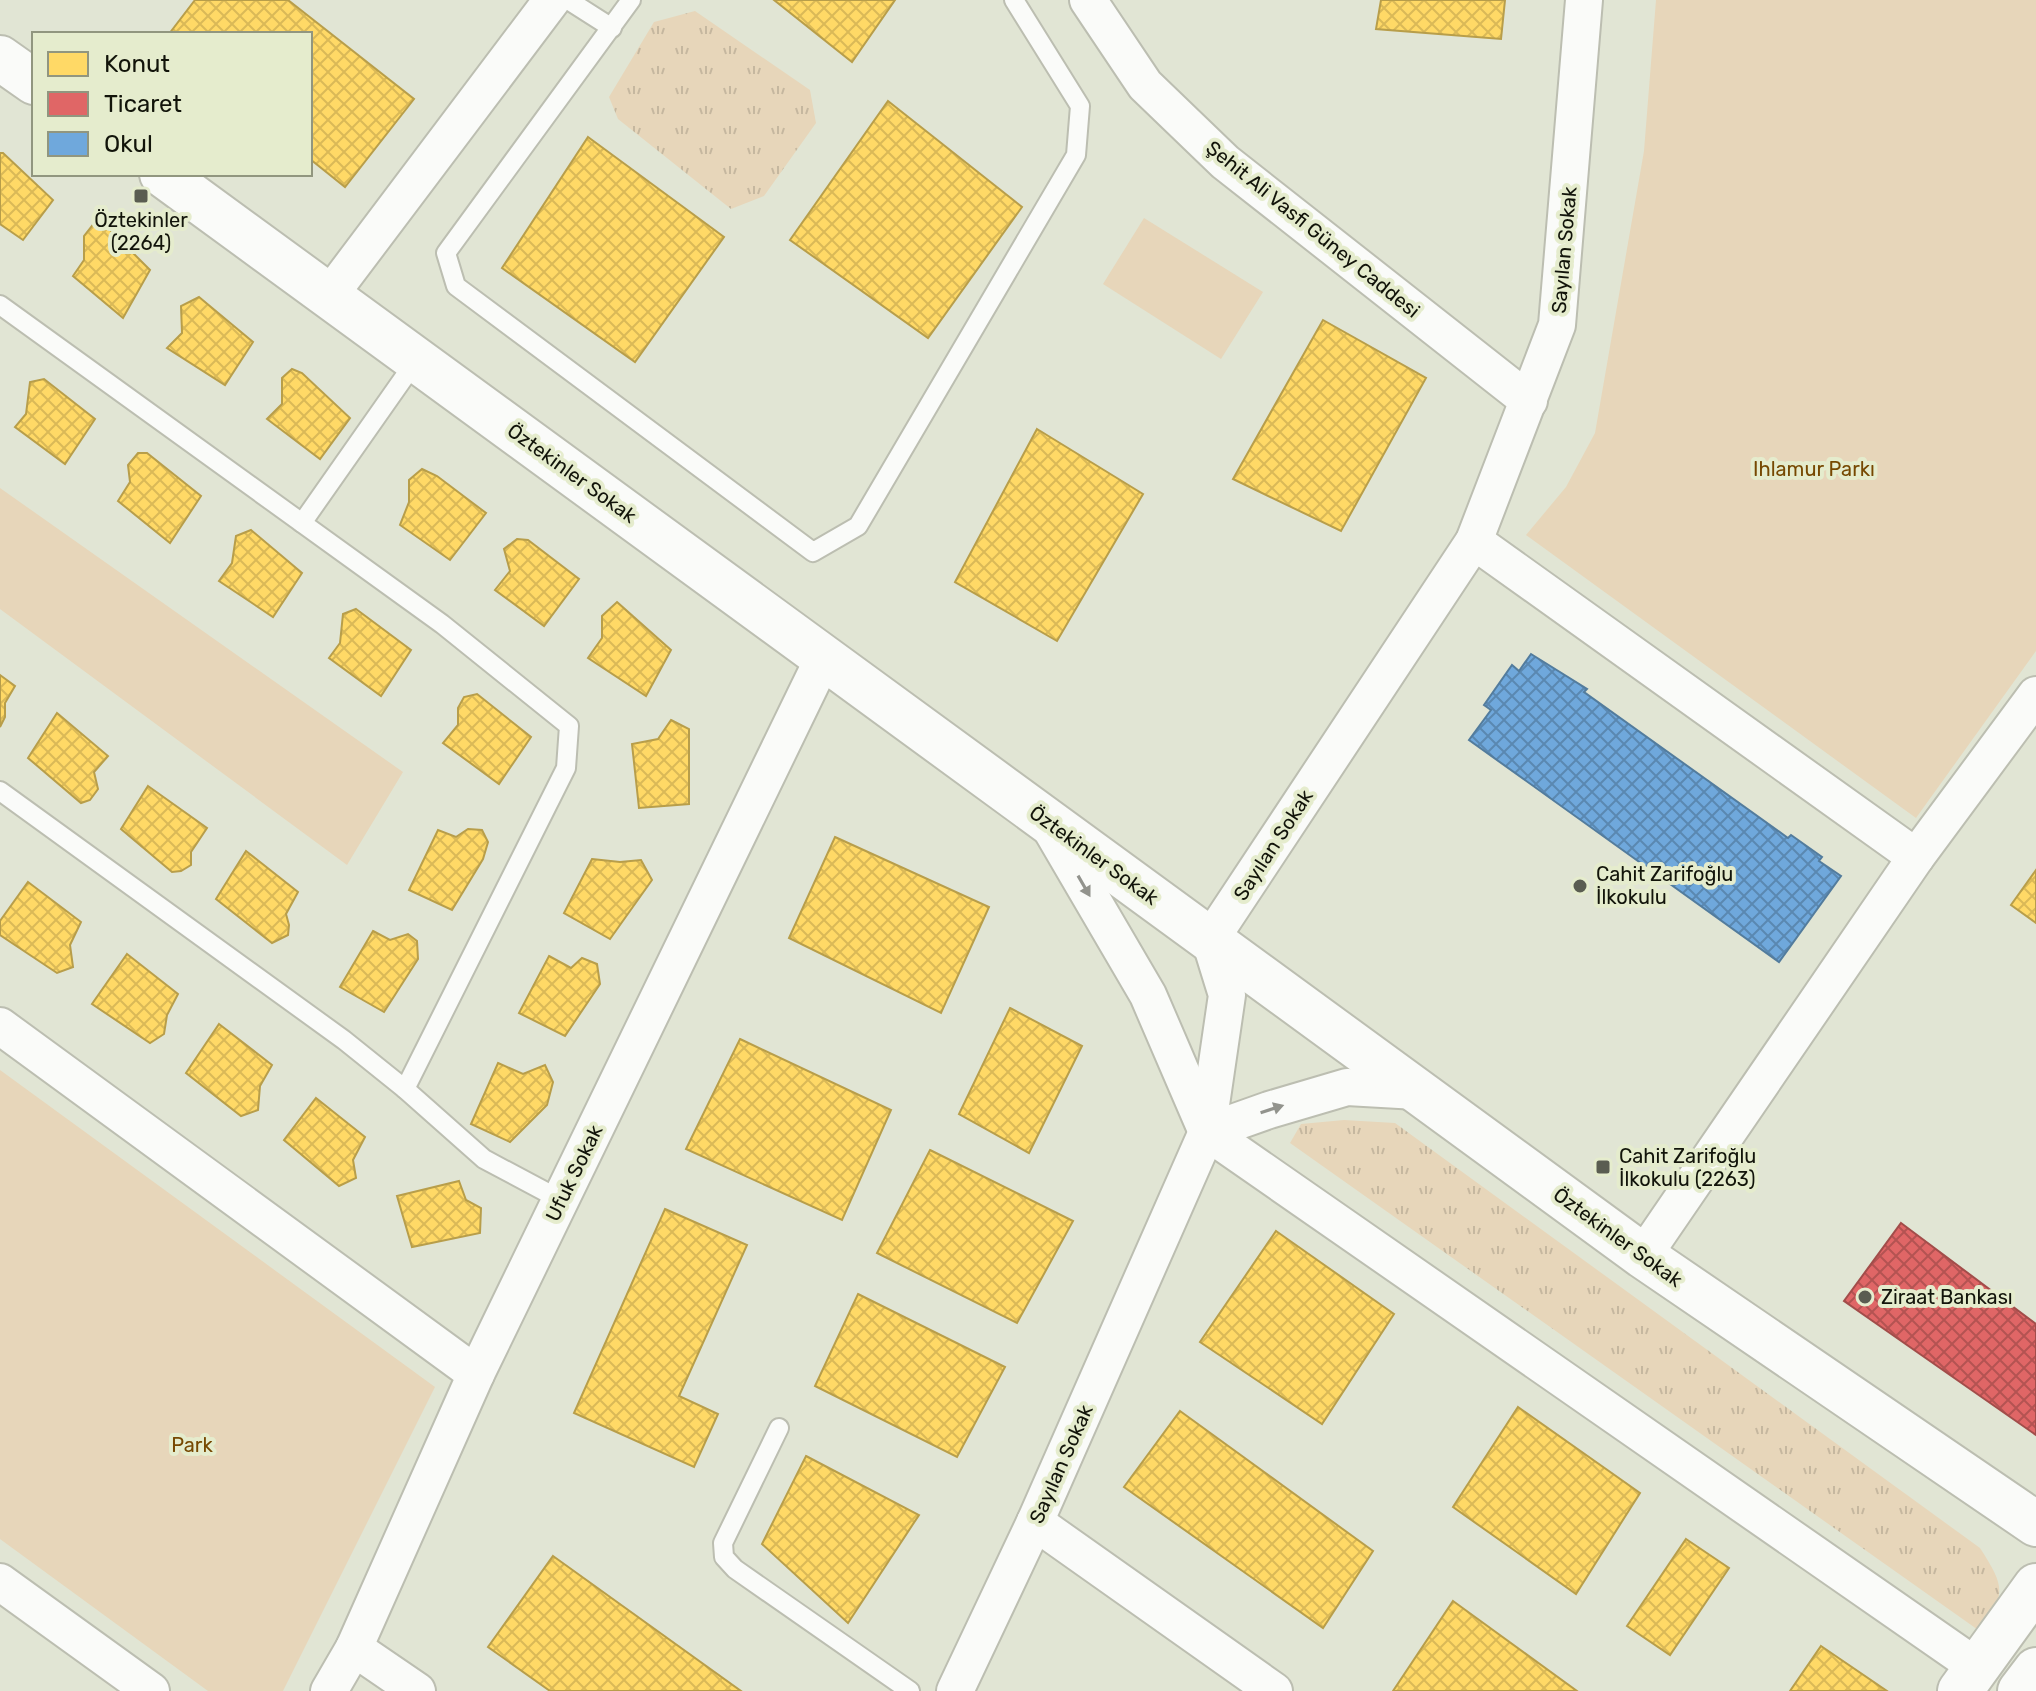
<svg xmlns="http://www.w3.org/2000/svg" width="2036" height="1691" font-family="Rubik,sans-serif">
<defs>
<pattern id="grass-tufts" width="24" height="20" patternUnits="userSpaceOnUse" patternTransform="scale(2)"><rect width="24" height="20" fill="#e7d6ba"/><path d="M3 7l-1-3M5 7V3M7 7l1-3M15 17l-1-3M17 17v-4M19 17l1-3" fill="none" stroke="#c5b79f"/></pattern>
<pattern id="homes-cross-hatch" width="8" height="8" patternUnits="userSpaceOnUse" patternTransform="scale(2)"><rect width="8" height="8" fill="#ffd966"/><path d="M0 0l8 8M0 8l8-8" fill="none" stroke="#dab957"/></pattern>
<pattern id="shops-cross-hatch" width="8" height="8" patternUnits="userSpaceOnUse" patternTransform="scale(2)"><rect width="8" height="8" fill="#e06666"/><path d="M0 0l8 8M0 8l8-8" fill="none" stroke="#b45352"/></pattern>
<pattern id="schools-cross-hatch" width="8" height="8" patternUnits="userSpaceOnUse" patternTransform="scale(2)"><rect width="8" height="8" fill="#6fa8dc"/><path d="M0 0l8 8M0 8l8-8" fill="none" stroke="#5a88b1"/></pattern>
</defs>
<rect width="100%" height="100%" fill="#e1e5d4"/>
<g fill="url(#grass-tufts)">
<polygon points="695,11 810,90 816,123 764,196 731,209 618,119 609,97 654,22"/>
<path d="M1344 1120 1395 1123 1980 1548C2005 1587 2006 1593 1981 1632L1290 1143 1301 1124Z"/>
</g>
<g fill="#e7d6ba">
<polygon points="1656,0 2036,0 2036,651 1916,818 1526,535 1566,487 1595,433 1644,151"/>
<polygon points="1144,218 1263,292 1221,359 1103,284"/>
<polygon points="0,488 403,772 347,865 0,609"/>
<polygon points="0,1070 435,1387 283,1691 208,1691 0,1539"/>
</g>
<g fill="url(#homes-cross-hatch)" stroke="#b89e4a" stroke-width="2">
<polygon points="195,0 288,0 414,99 345,187 310,159 310,34 169,34"/>
<polygon points="774,0 895,0 852,62"/>
<polygon points="1381,0 1505,0 1501,39 1376,29"/>
<polygon points="888,101 1022,207 928,338 790,240"/>
<polygon points="588,137 724,237 635,362 502,268"/>
<polygon points="0,153 3,153 53,200 23,240 0,224"/>
<polygon points="95,222 110,230 150,270 123,318 73,276 84,260 84,236"/>
<polygon points="199,297 253,342 225,385 167,348 182,333 181,306"/>
<polygon points="1323,320 1426,378 1341,531 1233,479"/>
<polygon points="292,369 302,373 350,418 320,459 267,419 282,404 282,378"/>
<polygon points="44,379 95,419 65,464 15,427 26,414 30,382"/>
<polygon points="1037,429 1143,494 1057,641 955,582"/>
<polygon points="138,453 147,453 201,496 170,543 118,501 130,482 128,465"/>
<polygon points="422,469 437,476 486,513 450,560 400,525 409,502 409,480"/>
<polygon points="251,530 302,573 273,617 219,581 232,563 236,536"/>
<polygon points="517,539 528,540 579,579 544,626 495,590 510,571 504,549"/>
<polygon points="617,602 671,650 646,696 588,658 602,638 602,616"/>
<polygon points="356,609 411,650 381,696 329,658 340,643 343,614"/>
<polygon points="0,675 15,686 5,703 5,717 0,727"/>
<polygon points="477,694 531,737 499,784 443,743 458,725 458,708 464,697"/>
<polygon points="57,713 108,756 94,772 98,789 90,800 81,803 28,758"/>
<polygon points="671,720 689,729 689,804 639,808 632,744 658,739"/>
<polygon points="148,786 207,828 191,852 191,865 181,871 172,872 121,829"/>
<polygon points="468,829 482,830 488,842 483,859 452,910 409,890 438,830 456,837"/>
<polygon points="835,837 989,907 941,1013 789,938"/>
<polygon points="246,851 298,892 286,914 289,925 288,935 272,943 216,899"/>
<polygon points="592,859 620,862 641,860 652,880 610,939 564,913"/>
<polygon points="2036,870 2036,923 2011,905"/>
<polygon points="28,882 81,922 70,945 73,967 57,973 0,935 0,921"/>
<polygon points="373,931 390,940 408,934 417,941 418,959 384,1012 340,987"/>
<polygon points="127,954 178,994 167,1015 164,1034 150,1043 92,1004"/>
<polygon points="549,956 571,968 582,958 597,964 600,984 565,1036 519,1013"/>
<polygon points="1010,1008 1082,1046 1029,1153 959,1114"/>
<polygon points="219,1024 272,1065 260,1086 258,1110 241,1116 186,1073"/>
<polygon points="740,1039 891,1110 842,1220 686,1149"/>
<polygon points="498,1063 523,1074 545,1065 553,1082 547,1105 510,1142 471,1124"/>
<polygon points="316,1098 365,1137 353,1160 356,1178 339,1186 284,1140"/>
<polygon points="930,1150 1073,1221 1017,1323 877,1253"/>
<polygon points="459,1181 466,1200 481,1208 480,1233 412,1247 397,1196"/>
<polygon points="665,1209 747,1245 679,1396 718,1414 694,1467 574,1413"/>
<polygon points="1276,1231 1394,1314 1322,1424 1200,1342"/>
<polygon points="858,1294 1005,1367 957,1457 815,1386"/>
<polygon points="1518,1407 1640,1493 1576,1594 1453,1507"/>
<polygon points="1180,1411 1373,1551 1323,1628 1124,1487"/>
<polygon points="806,1456 919,1515 848,1623 762,1544"/>
<polygon points="1686,1539 1729,1568 1670,1655 1627,1626"/>
<polygon points="553,1556 741,1691 550,1691 488,1647"/>
<polygon points="1453,1601 1577,1691 1393,1691"/>
<polygon points="1821,1646 1887,1691 1790,1691"/>
</g>
<polygon fill="url(#shops-cross-hatch)" stroke="#a24d4a" stroke-width="2" points="1901,1223 2036,1324 2036,1435 1844,1301"/>
<polygon fill="url(#schools-cross-hatch)" stroke="#537c9d" stroke-width="2" points="1531,654 1587,689 1584,692 1788,838 1791,835 1822,857 1819,861 1841,876 1779,962 1469,740 1491,710 1484,705 1512,665 1519,671"/>
<g fill="none" stroke-linecap="round" stroke-linejoin="round">
<g stroke="#bcbeb1" stroke-width="22">
<g id="service">
<polyline points="568,0 612,28"/>
<polyline points="631,0 446,253 456,286 813,552 858,526 1076,155 1080,106 1014,0"/>
<polyline points="0,305 442,624 569,726 566,768 405,1089"/>
<polyline points="302,523 417,359"/>
<polyline points="0,791 344,1040 405,1089 484,1159 561,1200"/>
<polyline points="779,1428 723,1543 724,1557 735,1569 910,1691"/>
</g>
</g>
<g stroke="#bcbeb1" stroke-width="40">
<g id="minor">
<polyline points="1088,0 1145,85 1225,162 1529,401"/>
<polyline points="329,296 552,0"/>
<polyline points="1474,541 1916,857"/>
<polyline points="1048,824 1148,995 1207,1132 1269,1110 1347,1087 1417,1091"/>
<polyline points="0,1026 476,1374"/>
<polyline points="1207,1132 1977,1667"/>
<polyline points="1643,1256 1916,857 2036,695"/>
<polyline points="1035,1522 1274,1691"/>
<polyline points="0,1582 151,1691"/>
<polyline points="354,1648 417,1691"/>
<polyline points="329,1691 354,1648 476,1374 824,657"/>
<polyline points="955,1691 1035,1522 1207,1132 1227,995 1210,940 1474,541 1557,325 1584,0"/>
</g>
</g>
<g stroke="#bcbeb1" stroke-width="48">
<g id="tertiary">
<polyline points="0,58 34,82"/>
<polyline points="162,174 1643,1256 2036,1524"/>
<polyline points="1960,1691 2036,1586"/>
<polyline points="2020,1691 2036,1670"/>
</g>
</g>
<use href="#service" stroke="#fafbf9" stroke-width="18"/>
<use href="#minor" stroke="#fafbf9" stroke-width="36"/>
<use href="#tertiary" stroke="#fafbf9" stroke-width="44"/>
</g>
<defs><path id="oneway-solid" d="M-6-.8H1V-3.2L6.5 0L1 3.2V.8H-6Z" transform="scale(2)"/></defs>
<g fill="#92938d">
<use href="#oneway-solid" transform="translate(1084 886) rotate(60)"/>
<use href="#oneway-solid" transform="translate(1272 1109) rotate(-18)"/>
</g>
<g fill="#5a5d51" stroke="#e5eccd" stroke-width="3">
<rect x="133" y="188" width="16" height="16" rx="4"/>
<circle cx="1580" cy="886" r="8"/>
<rect x="1595" y="1159" width="16" height="16" rx="4"/>
<circle cx="1865" cy="1297" r="8"/>
</g>
<g text-anchor="middle" stroke-width="8" stroke-linejoin="round" paint-order="stroke">
<g font-size="20" fill="#12140a" stroke="#e5eccd" text-anchor="start">
<text x="141" y="227" text-anchor="middle">Öztekinler<tspan x="141" dy="23">(2264)</tspan></text>
<text x="1596" y="881">Cahit Zarifoğlu<tspan x="1596" dy="23">İlkokulu</tspan></text>
<text x="1619" y="1163">Cahit Zarifoğlu<tspan x="1619" dy="23">İlkokulu (2263)</tspan></text>
<text x="1881" y="1304">Ziraat Bankası</text>
</g>
<g font-size="20" fill="#12140a" stroke="#e5eccd">
<text transform="translate(1313 229) rotate(39)" y="7">Şehit Ali Vasfi Güney Caddesi</text>
<text transform="translate(1564 250) rotate(-85)" y="7">Sayılan Sokak</text>
<text transform="translate(572 473) rotate(36)" y="7">Öztekinler Sokak</text>
<text transform="translate(1273 845) rotate(-57)" y="7">Sayılan Sokak</text>
<text transform="translate(1094 855) rotate(36)" y="7">Öztekinler Sokak</text>
<text transform="translate(574 1173) rotate(-64)" y="7">Ufuk Sokak</text>
<text transform="translate(1618 1237) rotate(36)" y="7">Öztekinler Sokak</text>
<text transform="translate(1061 1464) rotate(-66)" y="7">Sayılan Sokak</text>
</g>
<g font-size="20" fill="#764801" stroke="#e5eccd">
<text x="1814" y="476">Ihlamur Parkı</text>
<text x="192" y="1452">Park</text>
</g>
</g>
<rect x="32" y="32" width="280" height="144" fill="#e5eccd" stroke="#91967f" stroke-width="2"/>
<rect x="48" y="52" width="40" height="24" fill="#ffd966" stroke="#91967f" stroke-width="2"/>
<text x="104" y="72" font-size="24" fill="#12140a">Konut</text>
<rect x="48" y="92" width="40" height="24" fill="#e06666" stroke="#91967f" stroke-width="2"/>
<text x="104" y="112" font-size="24" fill="#12140a">Ticaret</text>
<rect x="48" y="132" width="40" height="24" fill="#6fa8dc" stroke="#91967f" stroke-width="2"/>
<text x="104" y="152" font-size="24" fill="#12140a">Okul</text>
</svg>
